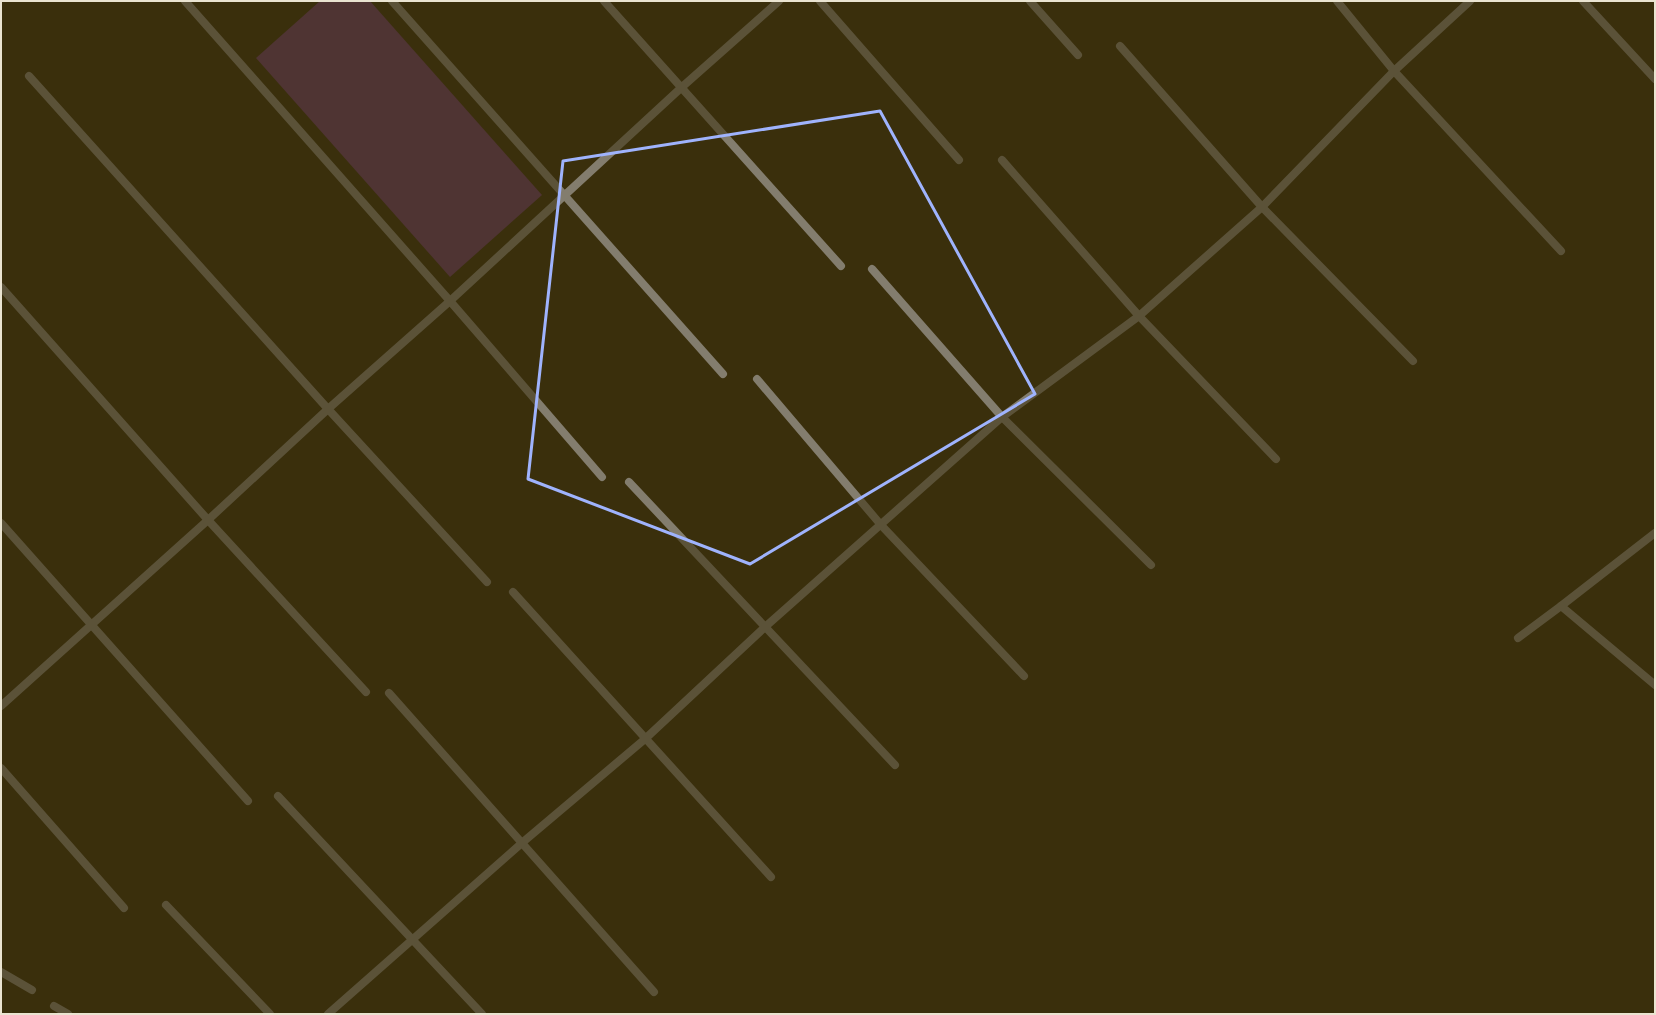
<svg xmlns="http://www.w3.org/2000/svg" width="1656" height="1015" font-family="Poppins,sans-serif">
<rect width="100%" height="100%" fill="#3a2f0c"/>
<polygon fill="#683a62" points="320,1 370,1 542,195 450,277 256,58"/>
<g fill="none" stroke-linecap="round" stroke-linejoin="round">
<g stroke="#837d6e" stroke-width="8">
<polyline points="185,1 450,301 602,477"/>
<polyline points="392,1 723,374"/>
<polyline points="604,1 841,266"/>
<polyline points="820,1 959,160"/>
<polyline points="1030,1 1078,55"/>
<polyline points="1337,1 1394,71 1561,251"/>
<polyline points="1583,1 1655,79"/>
<polyline points="1120,46 1262,207 1413,361"/>
<polyline points="29,76 328,409 487,582"/>
<polyline points="1002,160 1139,316 1276,459"/>
<polyline points="872,269 1002,417 1151,565"/>
<polyline points="1,287 208,520 366,692"/>
<polyline points="757,379 881,525 1024,676"/>
<polyline points="629,482 895,765"/>
<polyline points="1,523 248,801"/>
<polyline points="1655,533 1561,606 1655,685"/>
<polyline points="513,592 771,877"/>
<polyline points="1518,638 1561,606"/>
<polyline points="389,693 654,992"/>
<polyline points="1,706 208,520 328,409 450,301 682,87 779,1"/>
<polyline points="1,768 124,908"/>
<polyline points="278,796 482,1014"/>
<polyline points="166,905 270,1014"/>
<polyline points="1,972 32,990"/>
<polyline points="54,1006 68,1014"/>
<polyline points="328,1014 523,842 645,739 765,627 1002,417 1139,316 1262,207 1394,71 1470,1"/>
</g>
</g>
<path d="M0 0H1656V1015H0ZM880 111 1035 394 750 564 528 479 563 161Z" fill="#3a2f0c" fill-opacity=".55" fill-rule="evenodd"/>
<path fill="none" stroke="#9fb3fd" stroke-width="3" stroke-linejoin="round" d="M880 111 1035 394 750 564 528 479 563 161Z"/>
<rect width="1656" height="1015" fill="none" stroke="#eae4d1" stroke-width="4"/>
</svg>
